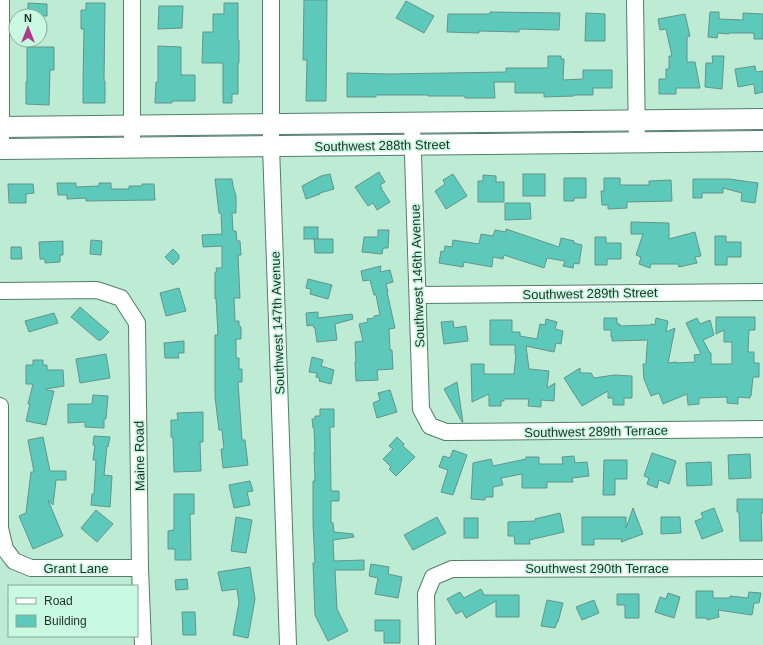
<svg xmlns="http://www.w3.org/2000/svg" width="763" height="645" font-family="Helvetica,sans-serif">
<rect width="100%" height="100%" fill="#bdebd4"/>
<g fill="#5dc9ba" stroke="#61958d">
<polygon points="304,0 327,0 326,101 306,101 307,60 303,60"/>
<polygon points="406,1 434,16 424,33 396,18"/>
<polygon points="28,3 47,4 47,16 28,16"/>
<polygon points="86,3 105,3 104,81 105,81 105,103 83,103 83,84 84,29 81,29 81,10 86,10"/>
<polygon points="224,3 238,3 238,40 239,40 239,63 238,63 238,94 232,94 232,103 223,103 223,63 202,63 203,32 213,32 213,14 224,14"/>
<polygon points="159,6 183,6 182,28 158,29"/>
<polygon points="490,12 560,13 559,30 519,29 519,32 479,31 479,33 447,32 448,14 490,14"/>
<polygon points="710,12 719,12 719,19 743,20 743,13 763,14 763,39 754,39 754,33 729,33 729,34 718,33 717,38 708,37"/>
<polygon points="586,13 605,14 605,41 585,41"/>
<polygon points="685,14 690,36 687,37 687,62 695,62 700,88 676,88 676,94 659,94 659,79 666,79 666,69 669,69 669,56 672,56 666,29 660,30 658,19"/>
<polygon points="158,46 181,47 181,75 195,75 195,101 172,101 172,103 155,103 156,82 158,82"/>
<polygon points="27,47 54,47 54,70 50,70 49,105 26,104 26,82 27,82"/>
<polygon points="548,56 561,56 561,59 564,59 563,80 583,79 583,70 612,70 612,88 593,88 593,95 574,95 574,96 544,97 544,93 515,93 515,82 494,82 495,98 465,98 465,96 428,96 428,95 376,95 376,97 347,97 347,73 388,74 506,72 506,68 548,68"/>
<polygon points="712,56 724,56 722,89 705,87 706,63 713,63"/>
<polygon points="755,66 756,72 763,71 763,92 755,94 754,84 738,87 735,69"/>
<polygon points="379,172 385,182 380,185 382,188 381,188 390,202 377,210 373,203 368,206 355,187"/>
<polygon points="330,174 334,189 320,193 320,194 306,199 302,186 321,176"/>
<polygon points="453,174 467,196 446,209 435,191 445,184 443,180"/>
<rect x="523" y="174" width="22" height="22"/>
<polygon points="483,175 496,176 496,182 504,182 504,202 478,202 478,181 483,181"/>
<polygon points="564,178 586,178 586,198 574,198 574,201 564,201"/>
<polygon points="604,178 620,178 620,185 649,185 649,181 671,180 672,201 627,202 627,208 608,209 608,205 602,205 601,191 604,191"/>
<polygon points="215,179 232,179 233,186 236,196 236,213 232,213 233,231 236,231 237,241 240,241 241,255 238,255 240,298 234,298 235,321 239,321 239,326 241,327 241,339 236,339 236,358 239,358 239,369 242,369 242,382 238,382 242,440 245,440 248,465 223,468 221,449 224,449 222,430 219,430 215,397 215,335 218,335 216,298 215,299 215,272 217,272 216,268 222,268 222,246 203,247 202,235 222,234 221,213 219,213"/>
<polygon points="693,179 729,179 758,183 755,203 741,201 742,193 723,188 723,193 702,193 702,198 693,198"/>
<polygon points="57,183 76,183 76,187 99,186 99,183 111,183 111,189 129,189 129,186 142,186 142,184 154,184 155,200 86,201 86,198 67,199 67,195 58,195"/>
<polygon points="8,184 33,184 34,193 26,194 26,203 9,203"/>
<polygon points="505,203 530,203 531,219 505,220"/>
<polygon points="631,222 669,223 669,239 695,232 701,256 695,257 697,263 679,267 678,264 651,264 650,268 639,264 641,257 636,255 643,234 631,234"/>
<rect x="304" y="227" width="14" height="12"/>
<polygon points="506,229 559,247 561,238 574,241 574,243 582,245 579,264 574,263 573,268 563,266 565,261 547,258 544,268 504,255 503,259 493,257 492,267 464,262 463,267 439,263 441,251 444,252 445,246 452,247 453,240 479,244 481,234 493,236 495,230 506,232"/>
<polygon points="378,230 389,230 388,248 383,248 382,254 362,252 364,237 378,237"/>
<polygon points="715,236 726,236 726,242 741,242 741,257 727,257 727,265 715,265"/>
<polygon points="595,237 606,237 606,243 621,243 621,259 607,259 607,265 595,265"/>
<polygon points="314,239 333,239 333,253 315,253"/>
<polygon points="91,240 102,241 101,255 90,254"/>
<polygon points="63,241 63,255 60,255 60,262 45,263 45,259 40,259 39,242"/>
<polygon points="11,247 21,247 22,259 11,259"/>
<polygon points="173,249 179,255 179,259 173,265 165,257"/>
<polygon points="381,266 380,272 390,270 393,282 386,284 388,292 387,292 395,328 389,329 390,350 392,350 393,369 377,370 378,380 356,381 355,362 356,362 355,342 363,341 359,324 368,322 367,319 374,318 374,316 380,315 376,295 374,295 370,280 363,281 361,271"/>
<polygon points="308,279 332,285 328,299 310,294 311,289 306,288"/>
<polygon points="179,288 186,311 166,316 160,293"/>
<polygon points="80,307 109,332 101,340 98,340 71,317"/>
<polygon points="318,312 318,318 352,314 353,319 335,324 337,340 317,342 315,328 314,328 313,325 307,326 306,313"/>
<polygon points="54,313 58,323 29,332 25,321"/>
<polygon points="716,317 755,317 755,330 749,330 748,352 754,352 754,363 759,363 759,377 753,377 751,396 750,396 750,398 738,397 738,404 727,403 727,397 699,398 699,404 688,405 687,394 663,404 659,393 651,396 644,379 643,364 646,364 647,346 648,340 612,341 612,337 611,337 611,330 604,330 604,318 617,318 617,324 620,324 620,326 651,325 651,324 655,325 656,318 668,321 666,332 675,328 668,363 676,362 676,363 695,362 694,355 701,354 686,323 697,318 700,324 710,320 714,335 703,340 710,353 711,353 711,364 732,364 732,342 724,342 724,330 716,334"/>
<polygon points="546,319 557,322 555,329 563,331 561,344 556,343 554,352 526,346 529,369 549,371 547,388 555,383 554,401 541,400 541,407 528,406 529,399 504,399 504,401 501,401 501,406 489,406 489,394 472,402 471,364 484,364 484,374 514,374 516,354 515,354 515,345 490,345 490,320 512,320 512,332 520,332 520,336 537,339 540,324 545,325"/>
<polygon points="453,321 454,328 466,326 468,341 444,344 441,322"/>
<polygon points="184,341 184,353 178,353 179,358 165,358 164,343"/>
<polygon points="106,354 110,378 80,383 76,359"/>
<polygon points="312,357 323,360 321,366 334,370 331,384 319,381 320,378 316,377 317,373 309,372"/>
<polygon points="33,360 43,360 43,365 47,365 47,370 63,370 64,386 46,389 46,390 54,391 46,425 26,421 30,404 28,404 33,384 26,384 26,365 33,365"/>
<polygon points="580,368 580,373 591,373 594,378 614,375 632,376 632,398 624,398 624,405 613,405 613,398 608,398 608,391 582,406 564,378"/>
<polygon points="457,382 463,422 462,422 444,389"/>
<polygon points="390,390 397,412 377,418 373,403 380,400 378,393"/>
<polygon points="93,395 108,396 106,419 104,419 104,428 85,427 85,422 68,423 68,404 92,404"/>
<polygon points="320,409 334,409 334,427 330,427 331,491 339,491 339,501 331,501 331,523 333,523 334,532 353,534 354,537 333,540 334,561 364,560 364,570 335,570 337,609 348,631 328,641 315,615 313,563 315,563 313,524 313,481 315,481 314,452 315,452 314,428 313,428 312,419 315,419 315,416 320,416"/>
<polygon points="203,412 203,442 200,442 201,471 174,472 173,437 171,437 171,420 178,420 177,413"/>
<polygon points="94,436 110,437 108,447 107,446 104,475 112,476 110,507 91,505 92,494 94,494 96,460 93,460 95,445 93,445"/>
<polygon points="43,437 50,471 66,471 66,480 56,480 53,505 48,500 63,536 33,549 19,516 26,513 31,472 34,472 28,440"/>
<polygon points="397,437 404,444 403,446 415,457 396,476 389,469 391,467 383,459 393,449 389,446"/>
<polygon points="453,450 467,455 453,495 441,492 448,470 439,467 443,456 450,458"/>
<polygon points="652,453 676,461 669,484 659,480 657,488 647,484 649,478 644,476"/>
<polygon points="750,454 751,478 729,479 728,455"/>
<polygon points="574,456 575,463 587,462 589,476 572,478 573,482 547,482 547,488 522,488 522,474 501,478 503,485 493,487 493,497 485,497 485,500 471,499 473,463 491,459 493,466 526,459 526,457 539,457 539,464 563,464 562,457"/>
<polygon points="604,460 627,460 627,479 615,479 615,495 603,495"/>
<polygon points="711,462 712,485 687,486 686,463"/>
<polygon points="250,481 253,491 247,492 250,505 234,508 229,485"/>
<polygon points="174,494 194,494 194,514 190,514 191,560 175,560 175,549 168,549 168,531 174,530"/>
<polygon points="737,499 763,499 763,513 761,513 762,541 740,541 739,512 737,512"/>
<polygon points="633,508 643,534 621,542 622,539 594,539 594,545 582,545 582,517 626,517 626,528"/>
<polygon points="714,508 723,531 702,539 695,521 703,518 701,513"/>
<polygon points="96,510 113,524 97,542 81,528"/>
<polygon points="560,513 564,532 529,540 530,544 515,544 514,536 508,536 508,522 535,521 535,519"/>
<polygon points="236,517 252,520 246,553 231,551"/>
<polygon points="437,517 446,533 413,550 404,535"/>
<polygon points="661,517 680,517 681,533 661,534"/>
<rect x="464" y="518" width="14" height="20"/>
<polygon points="371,564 389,567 388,574 402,577 398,598 375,594 378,578 369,576"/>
<polygon points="250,567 255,599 248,638 233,635 239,603 237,589 222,591 218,572"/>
<polygon points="187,579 188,589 176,590 175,580"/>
<polygon points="481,589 484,595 519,595 519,617 496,617 496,601 466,618 462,611 456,614 447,599 460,592 464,598"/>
<polygon points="696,591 713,591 713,598 730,598 730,596 748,598 749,592 761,593 759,603 754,603 752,615 718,610 719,617 707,620 707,618 696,618"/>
<polygon points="668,593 680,597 674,618 655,612 660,597 666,599"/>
<polygon points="617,594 639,594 639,618 625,618 625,605 617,605"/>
<polygon points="547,600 563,603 558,622 557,622 555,628 541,626"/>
<polygon points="594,600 599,613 582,620 576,607"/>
<polygon points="182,612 195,612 196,635 183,635"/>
<polygon points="375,620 400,620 400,643 384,643 384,631 375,631"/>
</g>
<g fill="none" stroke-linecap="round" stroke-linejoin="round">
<g stroke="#537e69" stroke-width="18">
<g id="minor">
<polyline points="132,0 132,147"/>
<polyline points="271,0 271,146 288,645"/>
<polyline points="635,0 637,142"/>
<polyline points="412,123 421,409 430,426 446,432 763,429"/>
<polyline points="1,149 1,0"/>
<polyline points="0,291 97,290 121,298 137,323 140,568 143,645"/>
<polyline points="418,295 763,292"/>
<polyline points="0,406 0,528 5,549 14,561 31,568 140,568"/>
<polyline points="427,645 426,594 433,577 452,569 763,568"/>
</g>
</g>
<g stroke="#537e69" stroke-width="22">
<g id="major">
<polyline points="0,127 763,119"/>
<polyline points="0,149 763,141"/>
</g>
</g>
<use href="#minor" stroke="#fff" stroke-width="16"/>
<use href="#major" stroke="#fff" stroke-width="20"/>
</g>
<g text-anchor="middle" stroke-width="3.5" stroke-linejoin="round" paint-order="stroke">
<g font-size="13" fill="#1d2f27" stroke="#caf9e1">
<text transform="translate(382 145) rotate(-1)" y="5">Southwest 288th Street</text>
<text transform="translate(417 276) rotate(-92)" y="5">Southwest 146th Avenue</text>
<text transform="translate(590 293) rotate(-1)" y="5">Southwest 289th Street</text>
<text transform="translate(277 323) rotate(-92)" y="5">Southwest 147th Avenue</text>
<text transform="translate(596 431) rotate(-1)" y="5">Southwest 289th Terrace</text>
<text transform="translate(139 456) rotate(-91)" y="5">Maine Road</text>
<text x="76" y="573">Grant Lane</text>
<text x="597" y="573">Southwest 290th Terrace</text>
</g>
</g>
<rect x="8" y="585" width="130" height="52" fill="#caf9e1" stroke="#85a897"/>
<rect x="16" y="598" width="20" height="6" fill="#ffffff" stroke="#85a897"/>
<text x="44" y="605" font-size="12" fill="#1d2f27">Road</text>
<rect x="16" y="615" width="20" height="12" fill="#5dc9ba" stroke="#85a897"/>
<text x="44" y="625" font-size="12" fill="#1d2f27">Building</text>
<g transform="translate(28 28)"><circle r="19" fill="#caf9e1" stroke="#85a897"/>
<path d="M0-3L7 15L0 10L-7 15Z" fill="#b1378a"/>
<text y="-6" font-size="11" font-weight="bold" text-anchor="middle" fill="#1d2f27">N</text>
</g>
</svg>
